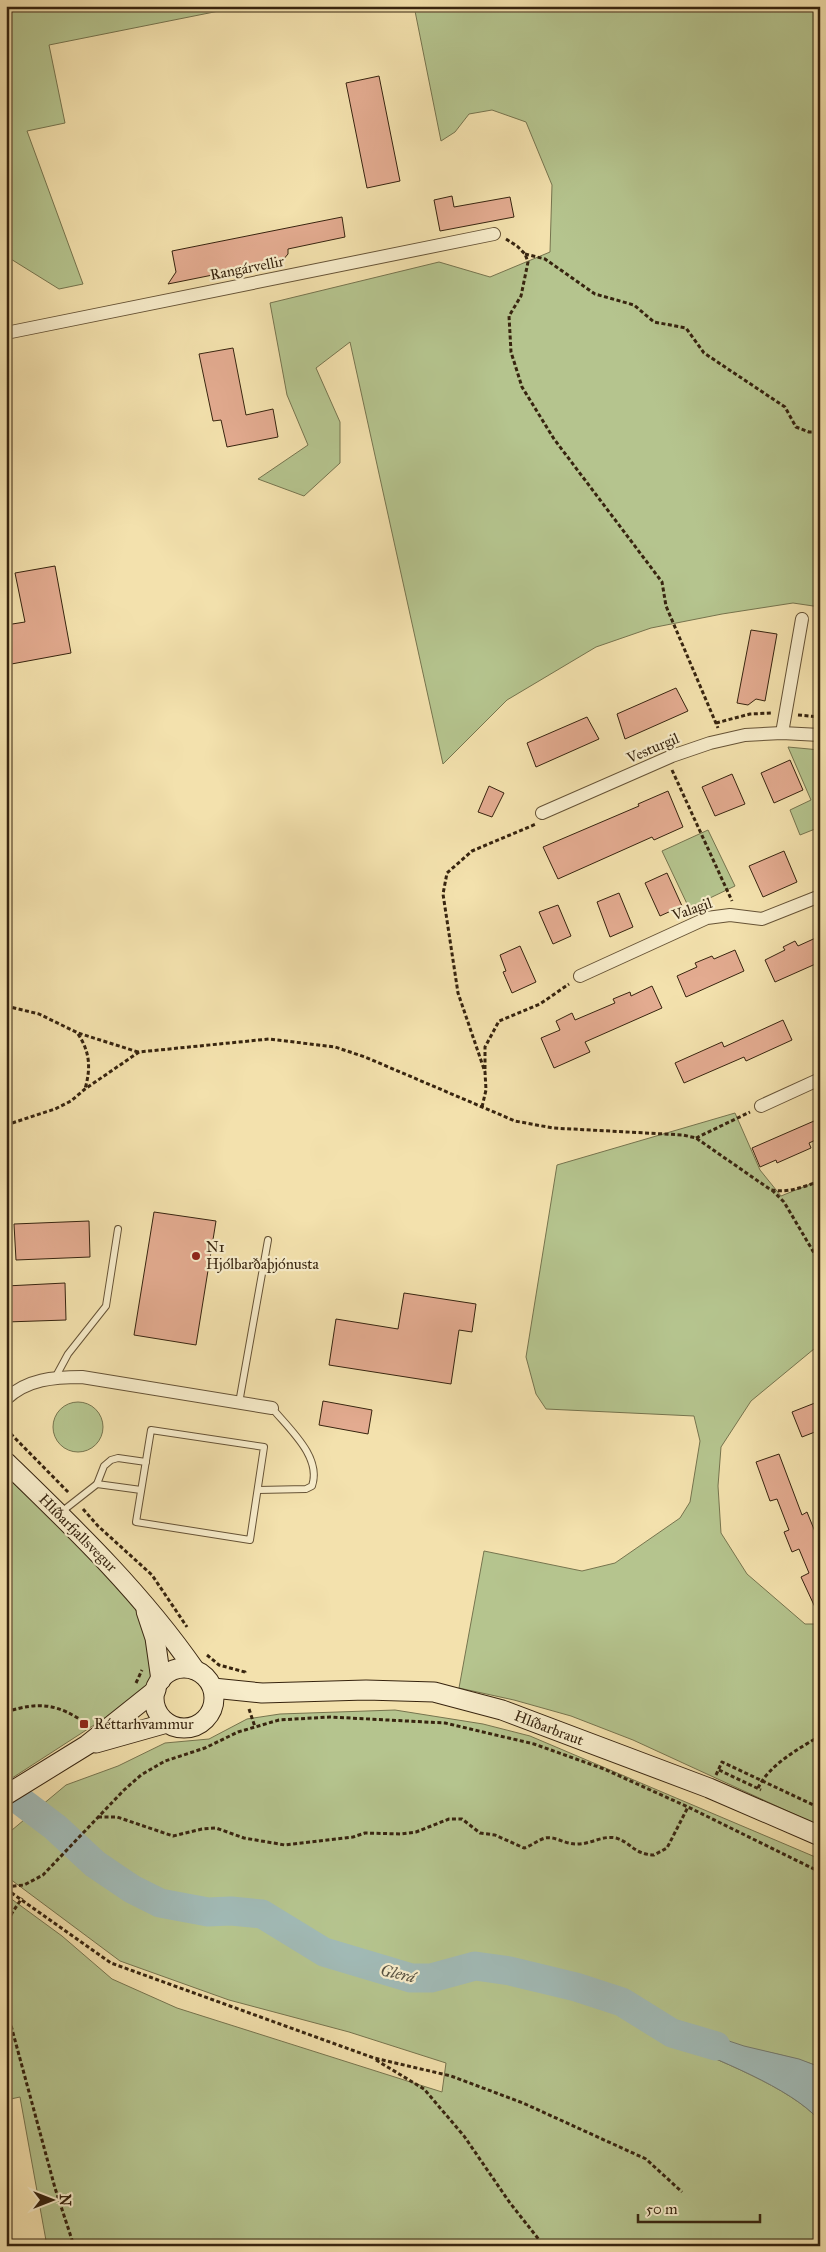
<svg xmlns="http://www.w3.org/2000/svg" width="826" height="2252" font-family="'IM FELL Great Primer',serif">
<rect width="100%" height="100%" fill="#f3e1ad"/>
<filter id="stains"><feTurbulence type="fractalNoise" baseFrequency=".004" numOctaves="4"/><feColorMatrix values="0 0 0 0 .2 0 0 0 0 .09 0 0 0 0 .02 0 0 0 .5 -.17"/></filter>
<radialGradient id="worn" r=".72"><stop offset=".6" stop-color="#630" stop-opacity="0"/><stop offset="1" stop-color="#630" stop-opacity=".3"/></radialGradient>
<g fill="#b5c48e" stroke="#76744e">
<polygon points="6,6 244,6 49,45 65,123 27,131 83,284 59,289 6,256"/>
<polygon points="414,6 820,6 820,607 793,603 722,614 651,628 596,647 507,700 443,764 350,342 316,368 340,422 340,463 304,496 258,479 308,445 287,395 270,303 439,262 490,277 550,252 552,185 526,122 492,110 469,114 455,132 441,141"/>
<polygon points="788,747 820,750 820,827 800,835 790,810 811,800"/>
<polygon points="708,830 735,886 689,908 662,851"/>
<polygon points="735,1113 760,1170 781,1196 818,1181 820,1184 820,1344 751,1401 721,1447 718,1486 721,1533 747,1574 805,1624 820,1624 820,1826 633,1740 571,1716 514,1700 459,1688 484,1551 582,1571 615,1563 680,1518 690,1502 700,1441 694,1416 546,1409 536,1394 526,1357 557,1165"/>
<circle cx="78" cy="1427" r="25"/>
<polygon points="6,1476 117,1582 140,1614 151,1657 151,1682 128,1703 6,1782"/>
<path d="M395 1710 483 1724 530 1736 820 1859V2067C772 2049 723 2044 672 2040 714 2059 791 2087 820 2121V2246H47L20 2097 6 2100V1895L62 1936 112 1979 177 2008 442 2092 446 2063 349 2032 229 2000 120 1961 6 1876V1835L66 1785 118 1766 165 1743 209 1739 247 1719 280 1714Z"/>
</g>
<path fill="#a1bab6" stroke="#777e73" d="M690 2028 744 2046 799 2059 820 2067V2121C791 2087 714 2059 672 2040Z"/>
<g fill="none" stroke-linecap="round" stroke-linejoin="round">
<polyline stroke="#a1bab6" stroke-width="29" points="6,1790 55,1827 95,1864 132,1889 160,1903 208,1912 231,1911 262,1914 324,1952 411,1978 431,1978 475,1966 510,1971 576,1987 622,2002 672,2033 716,2046"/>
</g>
<g fill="#e3ab90" stroke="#37240f">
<polygon points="379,76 400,181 367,188 346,83"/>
<polygon points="452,196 454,207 510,197 514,217 440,231 434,200"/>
<polygon points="342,217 345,237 288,249 288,254 282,261 168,284 176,272 172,251"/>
<polygon points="233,348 246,415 273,409 278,437 227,447 221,420 213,421 199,354"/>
<polygon points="55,566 71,653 6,665 6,625 25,622 15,573"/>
<polygon points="751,630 777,634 765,701 756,699 748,705 737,703"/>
<polygon points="676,688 688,711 625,739 617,714"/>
<polygon points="587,717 599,739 536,767 527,743"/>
<polygon points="790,760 803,790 774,803 761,773"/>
<polygon points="732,774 745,804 715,816 702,787"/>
<polygon points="489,786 504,793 492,817 478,812"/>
<polygon points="668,791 683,827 654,840 652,837 558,879 543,847 639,806 638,804"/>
<polygon points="784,851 797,882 763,897 749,866"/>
<polygon points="667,873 682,906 660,916 645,883"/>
<polygon points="619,893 633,927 610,937 597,902"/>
<polygon points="558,905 571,936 553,944 539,912"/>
<polygon points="820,936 820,962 775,982 765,960 785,950 783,947 795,941 798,946"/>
<polygon points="520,946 536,982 512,993 503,972 506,971 500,955"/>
<polygon points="735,950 744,971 686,997 677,976 697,967 695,963 712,956 714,959"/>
<polygon points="652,986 662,1008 585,1042 590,1052 554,1068 541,1038 560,1030 556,1021 572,1013 575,1020 615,1003 613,999 630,992 631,996"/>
<polygon points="783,1020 792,1040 746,1061 744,1057 684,1083 675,1063 722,1042 724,1047"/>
<polygon points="814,1121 820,1138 809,1143 811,1148 777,1163 776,1160 760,1167 752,1148"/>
<polygon points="154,1212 216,1221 196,1345 134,1335"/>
<polygon points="89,1221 90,1257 16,1260 14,1224"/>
<polygon points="65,1283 66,1320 6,1322 6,1286"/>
<polygon points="404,1293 476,1304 472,1332 459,1330 451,1384 329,1365 336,1319 398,1329"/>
<polygon points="323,1401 372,1410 368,1434 319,1425"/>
<polygon points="820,1401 820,1430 802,1437 792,1412"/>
<polygon points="779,1454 802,1515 807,1512 820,1544 820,1618 801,1577 809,1573 799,1549 792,1552 784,1532 789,1530 777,1499 770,1501 756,1462"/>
</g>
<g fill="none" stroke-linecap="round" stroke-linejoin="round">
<g stroke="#665336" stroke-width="8">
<g id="lane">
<polyline points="55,1378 68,1354 106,1306 118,1229"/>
<polyline points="239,1403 268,1240"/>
<polygon points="151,1430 264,1447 250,1540 136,1522"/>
<polyline points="97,1484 141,1490"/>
<path d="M258 1490 306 1489 312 1486C322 1457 289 1429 272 1408"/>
<polyline points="60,1513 97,1484 104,1466 111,1460 118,1458 146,1462"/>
</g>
</g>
<g stroke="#665336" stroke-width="14">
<g id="street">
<polyline points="6,333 494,234"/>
<polyline points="782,733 802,619"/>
<polyline points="542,813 672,756 710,743 745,735 782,733 820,735"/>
<polyline points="580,976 707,918 730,915 762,919 820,896"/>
<polyline points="761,1106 820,1079"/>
<path d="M6 1399C27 1379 54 1377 82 1377L272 1408"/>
</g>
</g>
<g stroke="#37240f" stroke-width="21">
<g id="secondary">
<path d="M6 1462C74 1528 141 1592 195 1670"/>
<polyline points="146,1611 155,1638 161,1680"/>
<circle cx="184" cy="1698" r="30"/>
<polyline points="213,1688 262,1693 366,1690 434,1692 502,1710 709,1788 820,1836"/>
<polyline points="96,1743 167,1723"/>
<polyline points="6,1795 87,1745 156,1690"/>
</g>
</g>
<g stroke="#37240f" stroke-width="3" stroke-dasharray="4 2.5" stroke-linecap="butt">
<polyline points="506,239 517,246 525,254 528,262 521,296 509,316 511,352 522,387 554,439 662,582 666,606 718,728"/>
<polyline points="525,254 545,259 595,294 634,305 654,322 686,328 704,353 785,407 796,427 809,432 820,432"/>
<polyline points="798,715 820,717"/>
<polyline points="716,723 750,714 772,713"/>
<polyline points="672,770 732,901"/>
<polyline points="6,1006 39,1014 78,1033 138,1052"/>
<path d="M78 1034C90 1052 91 1068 85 1089"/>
<polyline points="485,1069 485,1047 499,1021 540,1004 569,984"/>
<polyline points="482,1107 486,1090 485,1072 458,993 443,894 447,873 472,851 536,824"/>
<path d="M6 1125 55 1109 71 1101 85 1089 139 1052 269 1039 335 1047 365 1057 515 1121 553 1128 683 1135 696 1138 771 1190C789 1193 803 1187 820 1181"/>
<polyline points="696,1138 750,1112"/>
<polyline points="772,1190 784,1202 820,1263"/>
<polyline points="6,1429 69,1493"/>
<polyline points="83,1509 98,1526 152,1575 187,1627"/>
<polyline points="207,1655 219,1665 245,1672 245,1675"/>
<polyline points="136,1683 142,1670"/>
<polyline points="249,1709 255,1727"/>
<path d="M6 1712C40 1701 58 1704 87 1724"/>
<polyline points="719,1770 761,1790"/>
<polyline points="716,1775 722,1762 820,1808"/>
<path d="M758 1788C769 1765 798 1749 820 1736"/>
<path d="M98 1817H117L173 1836 202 1829 216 1828 244 1838 285 1845 353 1837 365 1833 401 1834 416 1832 449 1819H462L480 1833 495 1835 524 1848C531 1846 538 1840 545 1838 556 1836 566 1845 578 1844 591 1844 603 1835 616 1838 632 1843 633 1854 654 1855L667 1848 688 1807"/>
<polyline points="6,1887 24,1885 43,1875 124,1790 141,1775 165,1761 205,1748 238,1732 279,1720 330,1717 445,1723 534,1744 604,1769 688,1807 820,1872"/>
<polyline points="6,1889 111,1963 374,2058 451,2076 523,2103 646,2159 682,2192"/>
<polyline points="6,1927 12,1913 22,1898"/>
<polyline points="6,2007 55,2188 74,2246"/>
<polyline points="376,2060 424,2089 464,2136 510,2203 544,2246"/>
</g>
<use href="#lane" stroke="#f7ecca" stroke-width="6"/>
<use href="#street" stroke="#f7ecca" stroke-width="12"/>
<use href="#secondary" stroke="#f7ecca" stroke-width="19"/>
</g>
<g fill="#8f2418" stroke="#f7ecca" stroke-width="2">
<circle cx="196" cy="1256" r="5"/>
<rect x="79" y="1719" width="10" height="10" rx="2.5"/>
</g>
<g text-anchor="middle" stroke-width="4.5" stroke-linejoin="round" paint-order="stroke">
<g font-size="15" fill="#37240f" stroke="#f7ecca">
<text transform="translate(247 268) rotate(-11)" y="5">Rangárvellir</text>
<text transform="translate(653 748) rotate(-23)" y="5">Vesturgil</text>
<text transform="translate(692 909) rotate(-19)" y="5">Valagil</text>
<text transform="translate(78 1533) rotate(45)" y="5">Hlíðarfjallsvegur</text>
<text transform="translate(549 1728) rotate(21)" y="5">Hlíðarbraut</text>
</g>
<g font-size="15" fill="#37240f" stroke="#f7ecca" text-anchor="start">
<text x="206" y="1252">N1<tspan x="206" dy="17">Hjólbarðaþjónusta</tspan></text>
<text x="94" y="1729">Réttarhvammur</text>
</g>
<g font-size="16" font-style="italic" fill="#575141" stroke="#f7ecca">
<text transform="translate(398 1973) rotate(13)" y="6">Glerá</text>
</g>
</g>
<rect width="826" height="2252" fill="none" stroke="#f3e1ad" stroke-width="25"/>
<rect x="8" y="8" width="811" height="2237" fill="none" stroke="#37240f" stroke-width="2.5"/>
<rect x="12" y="12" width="801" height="2227" fill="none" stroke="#37240f"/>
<g transform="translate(52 2200) rotate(90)" stroke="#f7ecca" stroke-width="4" paint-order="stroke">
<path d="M0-4L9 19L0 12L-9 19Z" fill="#37240f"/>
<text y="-8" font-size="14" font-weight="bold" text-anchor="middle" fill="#37240f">N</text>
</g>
<path d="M638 2214v8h122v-8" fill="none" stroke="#37240f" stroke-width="2.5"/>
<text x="646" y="2214" font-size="15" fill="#37240f" stroke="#f7ecca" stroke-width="4" paint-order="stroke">50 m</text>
<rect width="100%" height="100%" filter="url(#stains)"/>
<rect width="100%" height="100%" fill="url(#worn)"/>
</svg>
